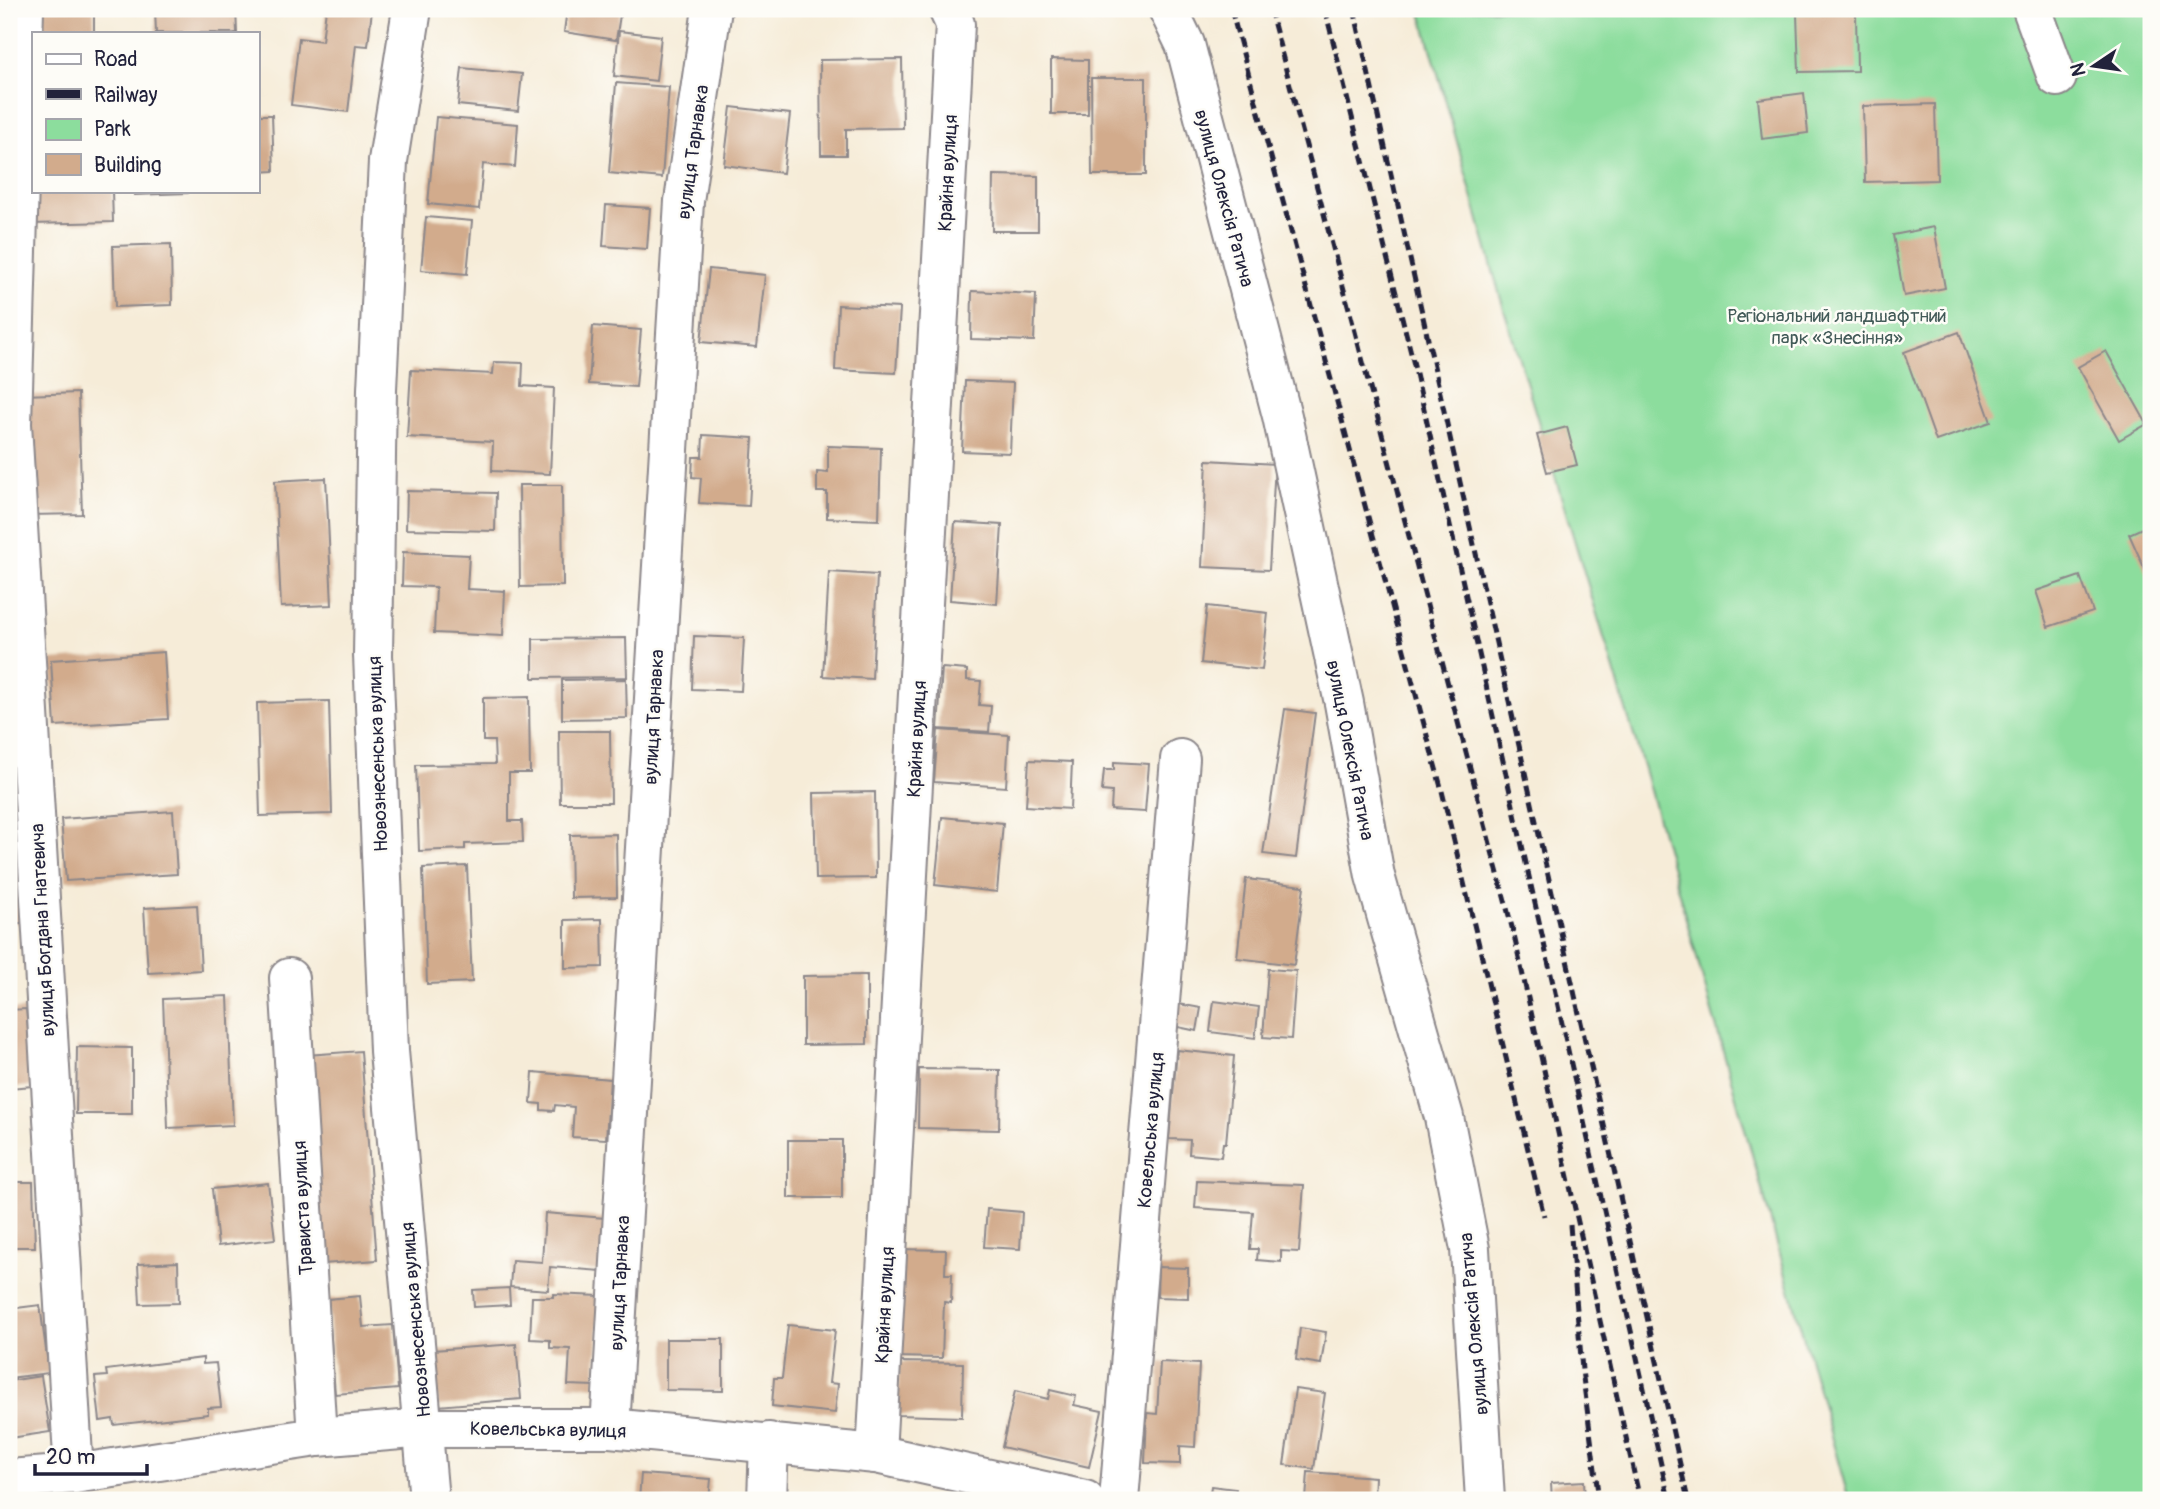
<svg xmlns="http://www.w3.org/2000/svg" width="2160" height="1509" font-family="Pangolin,sans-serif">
<rect width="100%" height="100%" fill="#fdfcf7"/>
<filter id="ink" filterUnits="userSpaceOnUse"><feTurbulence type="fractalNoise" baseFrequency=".0143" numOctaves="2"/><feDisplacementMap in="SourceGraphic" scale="14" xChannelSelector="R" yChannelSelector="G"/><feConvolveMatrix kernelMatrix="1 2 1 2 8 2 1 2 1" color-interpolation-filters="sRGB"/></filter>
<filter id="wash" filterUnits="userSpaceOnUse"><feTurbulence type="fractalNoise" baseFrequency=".00686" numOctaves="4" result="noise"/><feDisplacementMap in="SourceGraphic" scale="28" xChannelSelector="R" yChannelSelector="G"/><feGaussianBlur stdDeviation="1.57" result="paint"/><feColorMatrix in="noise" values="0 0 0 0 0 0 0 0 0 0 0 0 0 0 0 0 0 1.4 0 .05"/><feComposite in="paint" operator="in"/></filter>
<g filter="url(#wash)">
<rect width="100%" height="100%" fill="#f6ecd8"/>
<polygon fill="#8cdd9d" stroke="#57806c" stroke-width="2" points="1420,9 2151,9 2151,1500 1849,1500 1644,769 1500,296"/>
<g id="blocks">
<g fill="#d2ab8c">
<polygon points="32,9 94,9 94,33 33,33"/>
<polygon points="155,9 236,9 237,33 156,33"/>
<polygon points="326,9 372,9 368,46 356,45 348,112 291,105 299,38 322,41"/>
<polygon points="567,9 621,9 616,40 564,32"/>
<polygon points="1856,12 1857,71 1799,72 1797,14"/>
<polygon points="619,31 661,36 656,81 614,76"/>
<polygon points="902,59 903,128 846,129 846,155 821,155 820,60"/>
<polygon points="1051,59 1088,60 1088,114 1051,114"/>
<polygon points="462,68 522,74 518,111 458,105"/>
<polygon points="1091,78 1146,78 1146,175 1092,175"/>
<polygon points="616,83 669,87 662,178 609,173"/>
<polygon points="1804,93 1808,133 1762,139 1758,99"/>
<polygon points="1935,104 1937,180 1865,182 1863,106"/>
<polygon points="731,107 790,114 783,173 724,165"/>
<polygon points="257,115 272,115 274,171 257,172"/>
<polygon points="436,117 518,124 515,167 483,164 479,209 428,204"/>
<polygon points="993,175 1038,176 1038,231 992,231"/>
<polygon points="33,191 112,191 113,222 30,224"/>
<polygon points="135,191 188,191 188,193 135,195"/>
<polygon points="606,205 650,208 647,249 603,246"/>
<polygon points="426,217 472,221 467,274 421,270"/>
<polygon points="1934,227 1945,288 1904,296 1893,235"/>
<polygon points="171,244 172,305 115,307 113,246"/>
<polygon points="709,269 765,275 757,347 701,342"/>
<polygon points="972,291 1036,294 1034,341 971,339"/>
<polygon points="838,305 900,308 896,373 835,370"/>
<polygon points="593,326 641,330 636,387 589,384"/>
<polygon points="1959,332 1991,422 1936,441 1904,352"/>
<polygon points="2106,351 2147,424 2119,440 2078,367"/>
<polygon points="494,362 523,363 522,386 554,388 550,474 492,471 493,442 407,437 411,370 493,374"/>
<polygon points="965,381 1013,383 1010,453 962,451"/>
<polygon points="78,393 82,514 28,515 24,395"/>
<polygon points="1567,427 1577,465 1547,472 1537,435"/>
<polygon points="703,435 753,438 749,506 699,503 701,478 692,477 693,457 702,457"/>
<polygon points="828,446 881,448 879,520 827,518 827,492 817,492 817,472 828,473"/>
<polygon points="1207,460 1275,464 1269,570 1202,567"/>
<polygon points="326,478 332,605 281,607 275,481"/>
<polygon points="519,485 562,485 563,586 520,587"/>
<polygon points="407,491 496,493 495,531 406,529"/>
<polygon points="955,522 1002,525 997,604 950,600"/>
<polygon points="2151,524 2151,583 2129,534"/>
<polygon points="403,552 469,555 467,589 505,591 503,636 434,633 436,587 402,586"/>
<polygon points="829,572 877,575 872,679 823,676"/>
<polygon points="2080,576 2093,612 2048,627 2036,591"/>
<polygon points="1207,606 1268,613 1262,670 1201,663"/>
<polygon points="694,636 744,638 741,691 692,689"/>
<polygon points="626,638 627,677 533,678 533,639"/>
<polygon points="164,652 168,719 55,726 51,660"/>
<polygon points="942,668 967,670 967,680 981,681 979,705 991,706 989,732 938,729"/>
<polygon points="626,679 627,718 562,719 562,680"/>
<polygon points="529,697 530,773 509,773 509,821 522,821 523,842 465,844 465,849 419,851 416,765 495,764 494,741 483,741 483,698"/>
<polygon points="329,701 332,814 260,816 257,703"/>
<polygon points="1285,709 1315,713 1296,858 1263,854"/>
<polygon points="9,714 22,923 9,923"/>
<polygon points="938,730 1009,735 1006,787 934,782"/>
<polygon points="559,731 610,731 611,803 560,803"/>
<polygon points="1029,760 1072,762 1070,809 1026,806"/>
<polygon points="1114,762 1149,764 1145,812 1111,810 1112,792 1102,791 1104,770 1114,770"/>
<polygon points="875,792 876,878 816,879 814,793"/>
<polygon points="173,811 177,874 66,881 61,819"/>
<polygon points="942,817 1003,823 997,892 935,885"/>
<polygon points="616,834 617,897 571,898 570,835"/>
<polygon points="467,866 472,982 427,984 423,868"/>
<polygon points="1246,879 1304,886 1294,965 1237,958"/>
<polygon points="197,905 201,970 148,973 144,908"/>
<polygon points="602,919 603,967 565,968 565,920"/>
<polygon points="1268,969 1296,971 1291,1039 1263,1037"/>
<polygon points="867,975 867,1044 803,1045 803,976"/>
<polygon points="228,996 233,1125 168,1128 163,999"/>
<polygon points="1214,1001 1259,1007 1255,1038 1210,1032"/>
<polygon points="1168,1002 1201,1008 1197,1031 1164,1024"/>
<polygon points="26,1009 33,1086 9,1088 9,1010"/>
<polygon points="77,1047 132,1048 132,1114 76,1114"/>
<polygon points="1177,1050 1234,1056 1226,1143 1223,1143 1221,1157 1189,1154 1190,1140 1169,1139"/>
<polygon points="361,1051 377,1260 323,1264 307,1055"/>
<polygon points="919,1069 1000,1070 999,1130 918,1128"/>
<polygon points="533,1072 610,1079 606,1139 572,1137 574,1107 555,1105 554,1111 541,1110 541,1104 531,1103"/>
<rect x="788" y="1140" width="54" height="58"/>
<polygon points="1197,1181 1304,1185 1299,1252 1281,1251 1281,1262 1257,1260 1258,1249 1250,1249 1253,1212 1195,1208"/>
<polygon points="9,1182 33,1182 35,1247 9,1247"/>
<polygon points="268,1183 275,1239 218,1246 212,1189"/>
<polygon points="987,1209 1022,1212 1020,1249 984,1247"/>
<polygon points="545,1213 605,1218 601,1271 550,1267 548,1290 510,1287 512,1260 542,1262"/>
<polygon points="898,1249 946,1250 945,1274 952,1274 951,1303 944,1302 942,1358 895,1357"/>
<polygon points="178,1262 179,1303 140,1304 138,1264"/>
<polygon points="1158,1267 1188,1268 1188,1298 1157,1297"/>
<polygon points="509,1288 510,1305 474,1307 473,1290"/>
<polygon points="553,1294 600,1296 595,1386 568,1385 570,1349 550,1348 550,1340 530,1339 532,1297 553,1297"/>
<polygon points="360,1296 363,1327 393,1325 398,1389 335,1394 328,1299"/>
<polygon points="40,1305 49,1373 9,1378 9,1309"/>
<polygon points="788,1325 835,1330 829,1383 838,1384 835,1413 772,1406 774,1378 782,1378"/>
<polygon points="1300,1328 1326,1332 1321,1364 1296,1360"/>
<polygon points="666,1339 723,1339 723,1391 666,1390"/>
<polygon points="516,1344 521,1399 438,1406 433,1350"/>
<polygon points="203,1358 203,1364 216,1363 221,1407 208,1408 208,1414 114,1425 113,1419 100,1421 95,1377 107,1376 106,1370"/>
<polygon points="899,1362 963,1363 962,1417 898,1415"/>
<polygon points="1160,1362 1199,1364 1195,1447 1180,1446 1180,1464 1145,1463 1147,1413 1157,1414"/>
<polygon points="41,1376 50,1432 10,1438 9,1381"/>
<polygon points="1295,1389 1325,1393 1314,1469 1284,1465"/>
<polygon points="1050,1390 1076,1396 1074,1405 1102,1411 1089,1467 1002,1447 1015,1391 1048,1399"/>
<polygon points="1308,1472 1375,1477 1374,1500 1306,1500"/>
<polygon points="641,1474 711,1479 709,1500 639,1500"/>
<polygon points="1584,1481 1585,1500 1552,1500 1551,1483"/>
<polygon points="1211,1486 1236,1489 1234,1500 1209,1500"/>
</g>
</g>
</g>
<g filter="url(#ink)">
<use href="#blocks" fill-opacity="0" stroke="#8c878a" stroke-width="2"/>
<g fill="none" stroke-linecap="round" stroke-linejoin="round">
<g stroke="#8c878a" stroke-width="42">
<g id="minor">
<polyline points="24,9 12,424 74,1474"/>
<polyline points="412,9 388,161 377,389 373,655 389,1051 429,1500"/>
<polyline points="1168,9 1185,44 1282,416 1344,703 1375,876 1444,1117 1470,1249 1485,1500"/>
<polyline points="2032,9 2057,77"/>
<polyline points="289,978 317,1437"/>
<polyline points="610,1428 684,201 712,9"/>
<polyline points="876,1454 955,24 948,9"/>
<polyline points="9,1479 74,1474 317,1437 425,1428 610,1428 876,1454 1085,1500"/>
<polyline points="767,1500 769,1442"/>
<polyline points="1119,1500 1180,759"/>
</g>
</g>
<use href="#minor" stroke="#fff" stroke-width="38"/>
<g stroke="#22223b" stroke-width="5" stroke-dasharray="10 5" stroke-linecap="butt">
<polyline points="1231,9 1442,791 1544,1216"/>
<polyline points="1270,9 1513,931 1640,1500"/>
<polyline points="1325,9 1415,369 1669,1500"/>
<polyline points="1354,9 1688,1500"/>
<polyline points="1570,1225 1582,1370 1599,1500"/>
</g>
</g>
</g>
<g text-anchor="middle" stroke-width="5" stroke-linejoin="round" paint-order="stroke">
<g font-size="19" fill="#22223b" stroke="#fdfcf7">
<text transform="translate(692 152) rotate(-82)" y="7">вулиця Тарнавка</text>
<text transform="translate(947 173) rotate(-87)" y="7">Крайня вулиця</text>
<text transform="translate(1225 198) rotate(75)" y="7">вулиця Олексія Ратича</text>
<text transform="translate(653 717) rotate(-87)" y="7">вулиця Тарнавка</text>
<text transform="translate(916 739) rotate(-87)" y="7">Крайня вулиця</text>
<text transform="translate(1351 750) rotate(79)" y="7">вулиця Олексія Ратича</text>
<text transform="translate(377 754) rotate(-92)" y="7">Новознесенська вулиця</text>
<text transform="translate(42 930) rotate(-93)" y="7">вулиця Богдана Гнатевича</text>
<text transform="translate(1150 1130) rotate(-85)" y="7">Ковельська вулиця</text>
<text transform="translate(302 1208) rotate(-93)" y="7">Трависта вулиця</text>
<text transform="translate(619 1283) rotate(-87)" y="7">вулиця Тарнавка</text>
<text transform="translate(884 1305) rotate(-87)" y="7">Крайня вулиця</text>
<text transform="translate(415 1320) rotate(-95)" y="7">Новознесенська вулиця</text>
<text transform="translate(1473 1324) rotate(-95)" y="7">вулиця Олексія Ратича</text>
<text transform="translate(548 1429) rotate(1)" y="7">Ковельська вулиця</text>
</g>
<g font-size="19" fill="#425a58" stroke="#fdfcf7">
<text x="1837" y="322">Регіональний ландшафтний<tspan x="1837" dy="22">парк «Знесіння»</tspan></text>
</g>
</g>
<rect width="2160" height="1509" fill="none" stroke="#fdfcf7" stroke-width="35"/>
<rect x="32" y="32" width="228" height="161" fill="#fdfcf7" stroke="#a5a5ac" stroke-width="2"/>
<rect x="46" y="54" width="35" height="10" fill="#ffffff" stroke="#a5a5ac" stroke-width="2"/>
<text x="94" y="66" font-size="21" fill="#22223b">Road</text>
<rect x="46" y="89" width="35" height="10" fill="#22223b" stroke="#a5a5ac" stroke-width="2"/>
<text x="94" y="102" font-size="21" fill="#22223b">Railway</text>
<rect x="46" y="119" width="35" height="21" fill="#8cdd9d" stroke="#a5a5ac" stroke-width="2"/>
<text x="94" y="136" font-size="21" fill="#22223b">Park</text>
<rect x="46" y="154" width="35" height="21" fill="#d2ab8c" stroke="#a5a5ac" stroke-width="2"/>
<text x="94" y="172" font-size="21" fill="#22223b">Building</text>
<g transform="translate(2094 66) rotate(257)" stroke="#fdfcf7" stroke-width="5" paint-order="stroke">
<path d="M0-5L12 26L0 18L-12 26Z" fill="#22223b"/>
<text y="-10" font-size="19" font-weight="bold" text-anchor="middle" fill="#22223b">N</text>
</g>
<path d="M35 1464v10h112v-10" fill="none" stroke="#22223b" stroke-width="3.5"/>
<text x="46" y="1464" font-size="21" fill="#22223b" stroke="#fdfcf7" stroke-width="5" paint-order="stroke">20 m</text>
</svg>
